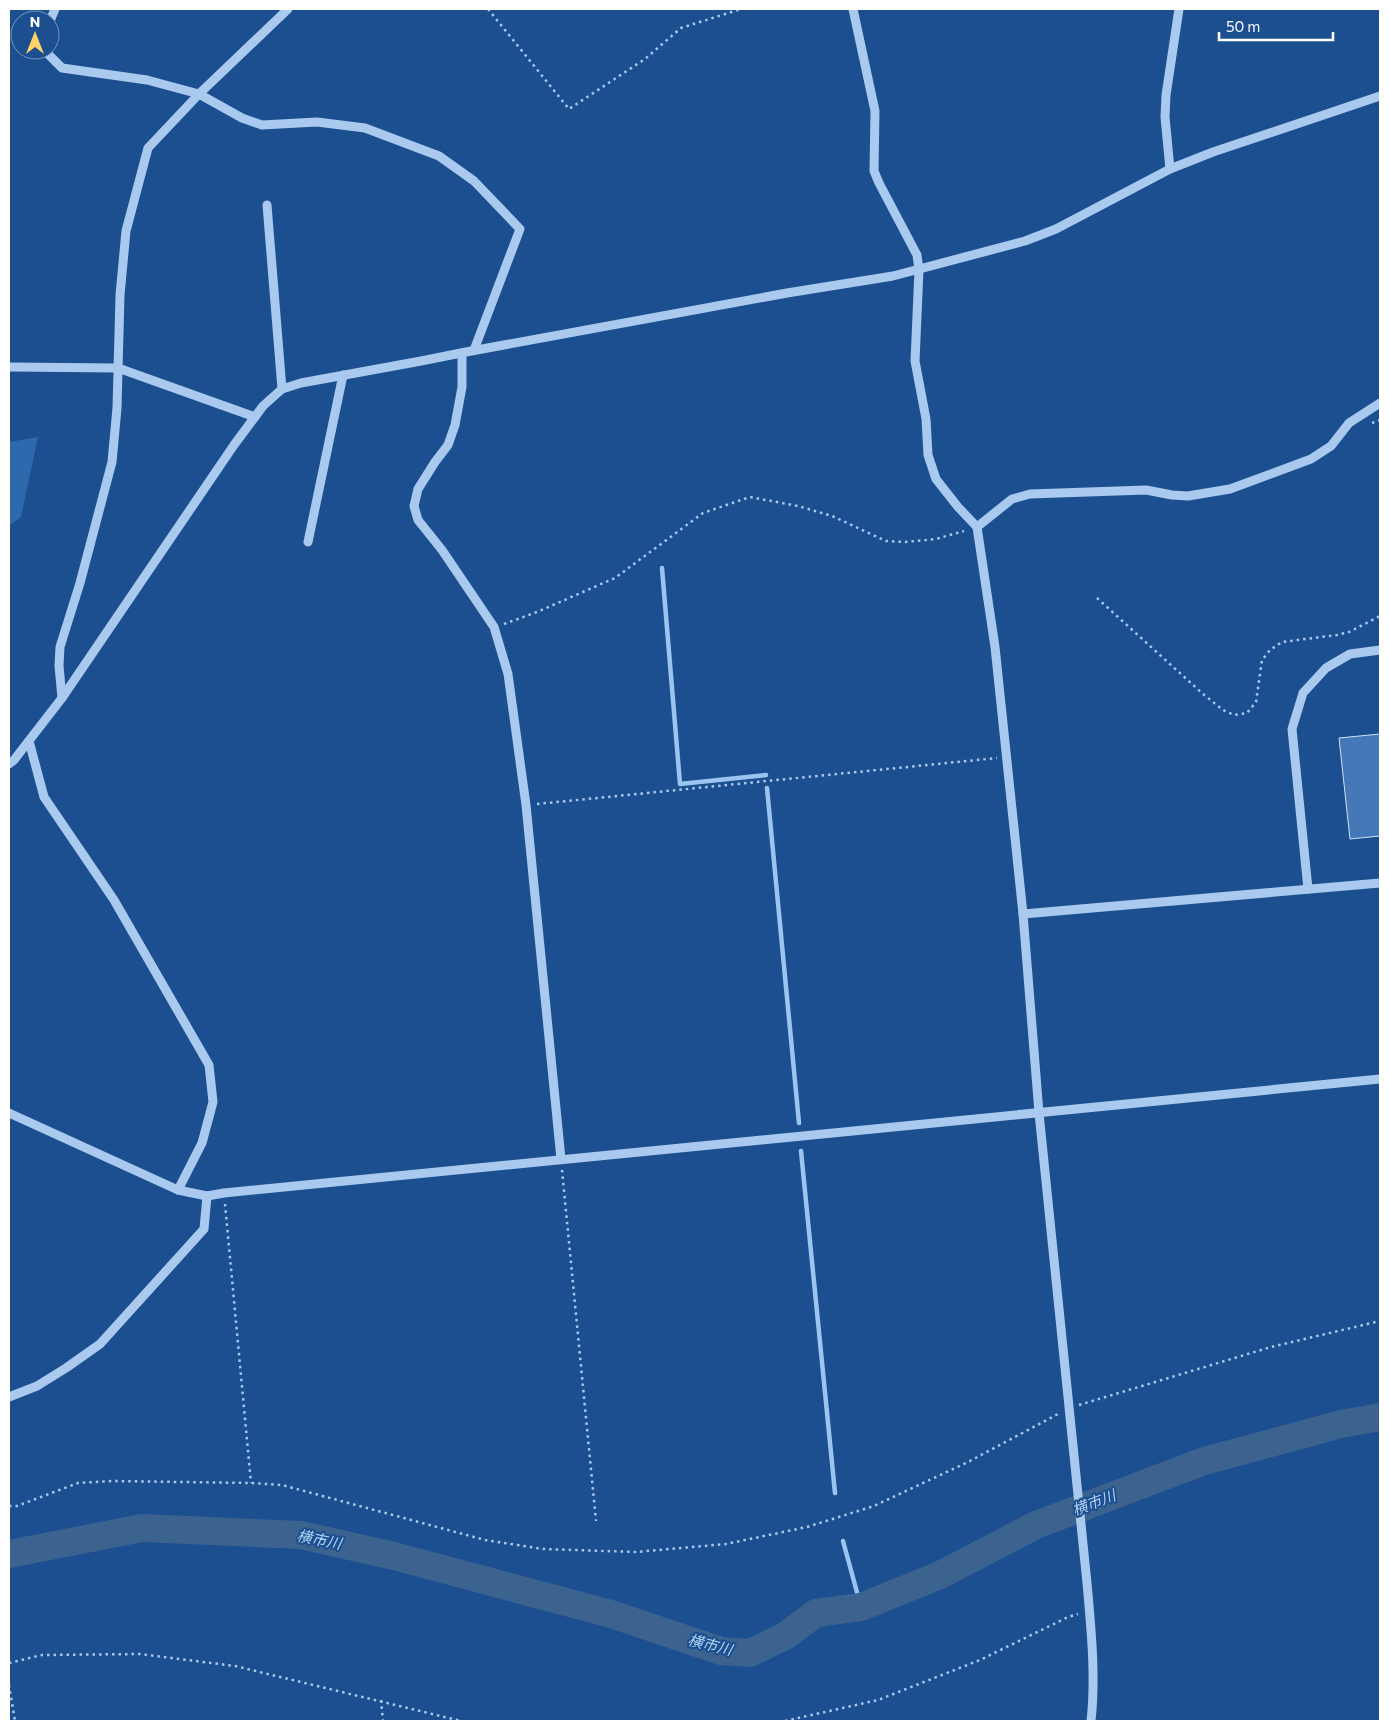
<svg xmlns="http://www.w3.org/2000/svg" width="1389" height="1730" font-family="Commissioner,'Noto Sans JP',sans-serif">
<rect width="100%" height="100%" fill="#1b4f8f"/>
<polygon fill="#2e69ad" points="38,437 21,517 9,526 9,442"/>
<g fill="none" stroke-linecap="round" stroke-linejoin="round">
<g stroke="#9cc4f0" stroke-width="4.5">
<polyline points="662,568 680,784 766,775"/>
<polyline points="767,788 799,1123"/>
<polyline points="801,1151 835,1493"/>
<polyline points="843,1541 861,1607"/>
</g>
<polyline stroke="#3c6290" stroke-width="28" points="9,1554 142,1528 301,1535 394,1556 611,1614 721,1651 750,1653 785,1636 816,1613 861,1607 940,1575 1036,1525 1204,1461 1341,1424 1380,1417"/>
</g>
<polygon fill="#4478b7" stroke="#cfe3fa" points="1380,734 1380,836 1350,839 1339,738"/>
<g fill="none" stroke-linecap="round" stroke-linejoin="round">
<g stroke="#a9c9ee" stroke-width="2.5" stroke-dasharray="2.5 4" stroke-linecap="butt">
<polyline points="488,9 569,109 645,59 681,28 741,9"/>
<polyline points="1372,423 1380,420"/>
<polyline points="1097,598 1203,694 1223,710 1234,715 1247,713 1256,702 1262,660 1270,650 1282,642 1337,635 1349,632 1380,616"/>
<polyline points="504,624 537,612 615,578 703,513 750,497 798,506 832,516 886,541 905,542 936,539 964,531"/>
<polyline points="537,804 997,758"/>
<polyline points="562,1170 596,1521"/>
<polyline points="225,1204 251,1483"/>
<polyline points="1079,1405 1271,1347 1380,1321"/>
<polyline points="9,1506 17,1506 78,1483 112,1481 251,1483 282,1485 485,1540 543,1549 636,1552 726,1544 807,1527 874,1506 968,1462 1058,1414"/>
<polyline points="9,1663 42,1655 140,1654 235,1666 461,1721"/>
<polyline points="9,1685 15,1721"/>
<polyline points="381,1700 383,1721"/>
<polyline points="785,1721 878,1700 980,1660 1068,1617 1078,1614"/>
</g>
<g stroke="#a9c9ee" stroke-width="9">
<path d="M853 9 875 111 874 171 879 183 917 255 919 270 915 361 926 419 928 455 936 479 958 507 977 527 995 647 1023 914 1039 1113 1087 1583C1091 1628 1096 1676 1091 1721"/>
<polyline points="50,21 55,9"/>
<polyline points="44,50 62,68 147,80 199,94 242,118 262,125 317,122 365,128 439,156 474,181 520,229 474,350"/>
<polyline points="1170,169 1165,117 1166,95 1179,9"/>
<polyline points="267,205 282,389"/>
<polyline points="462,353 462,387 455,425 448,445 435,462 418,489 414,506 418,520 442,550 494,627 508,674 526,805 561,1159"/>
<polyline points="9,367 118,368 255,417"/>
<polyline points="977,527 1012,499 1030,494 1146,490 1172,495 1188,496 1230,489 1311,459 1331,446 1349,423 1380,403"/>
<polyline points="308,542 343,375"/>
<polyline points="62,698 59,666 60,647 80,583 112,462 117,408 120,295 126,231 148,148 199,94 288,9"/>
<polyline points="29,741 44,797 114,900 209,1065 213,1102 202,1143 178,1190"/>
<polyline points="9,764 14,760 62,698 234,445 263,406 282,389 301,383 421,361 466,352 787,293 893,276 1025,241 1056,229 1170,169 1213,152 1380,96"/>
<polyline points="1308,889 1292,729 1303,693 1326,668 1350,654 1380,650"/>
<polyline points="1023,914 1380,883"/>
<polyline points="9,1113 178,1190 207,1196 224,1193 1380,1079"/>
<polyline points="9,1397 37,1386 66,1368 100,1344 204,1229 207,1196"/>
</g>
</g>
<g text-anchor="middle" stroke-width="4" stroke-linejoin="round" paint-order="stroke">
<g font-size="15" font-style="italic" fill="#b5d3f5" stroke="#1b4f8f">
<text transform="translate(1094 1503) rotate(-21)" y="5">横市川</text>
<text transform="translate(319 1540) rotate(11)" y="5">横市川</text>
<text transform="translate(710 1645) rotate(14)" y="5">横市川</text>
</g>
</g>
<rect width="1389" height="1730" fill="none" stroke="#ffffff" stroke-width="20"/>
<g transform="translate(35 35)"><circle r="24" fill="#1b4f8f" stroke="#7695bc"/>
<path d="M0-4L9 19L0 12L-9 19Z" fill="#ffd166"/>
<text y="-8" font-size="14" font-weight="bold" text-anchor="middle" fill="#ffffff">N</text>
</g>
<path d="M1219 32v8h114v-8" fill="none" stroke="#ffffff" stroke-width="2.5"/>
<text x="1226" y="32" font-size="15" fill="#ffffff" stroke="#1b4f8f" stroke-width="4" paint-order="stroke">50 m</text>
</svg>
